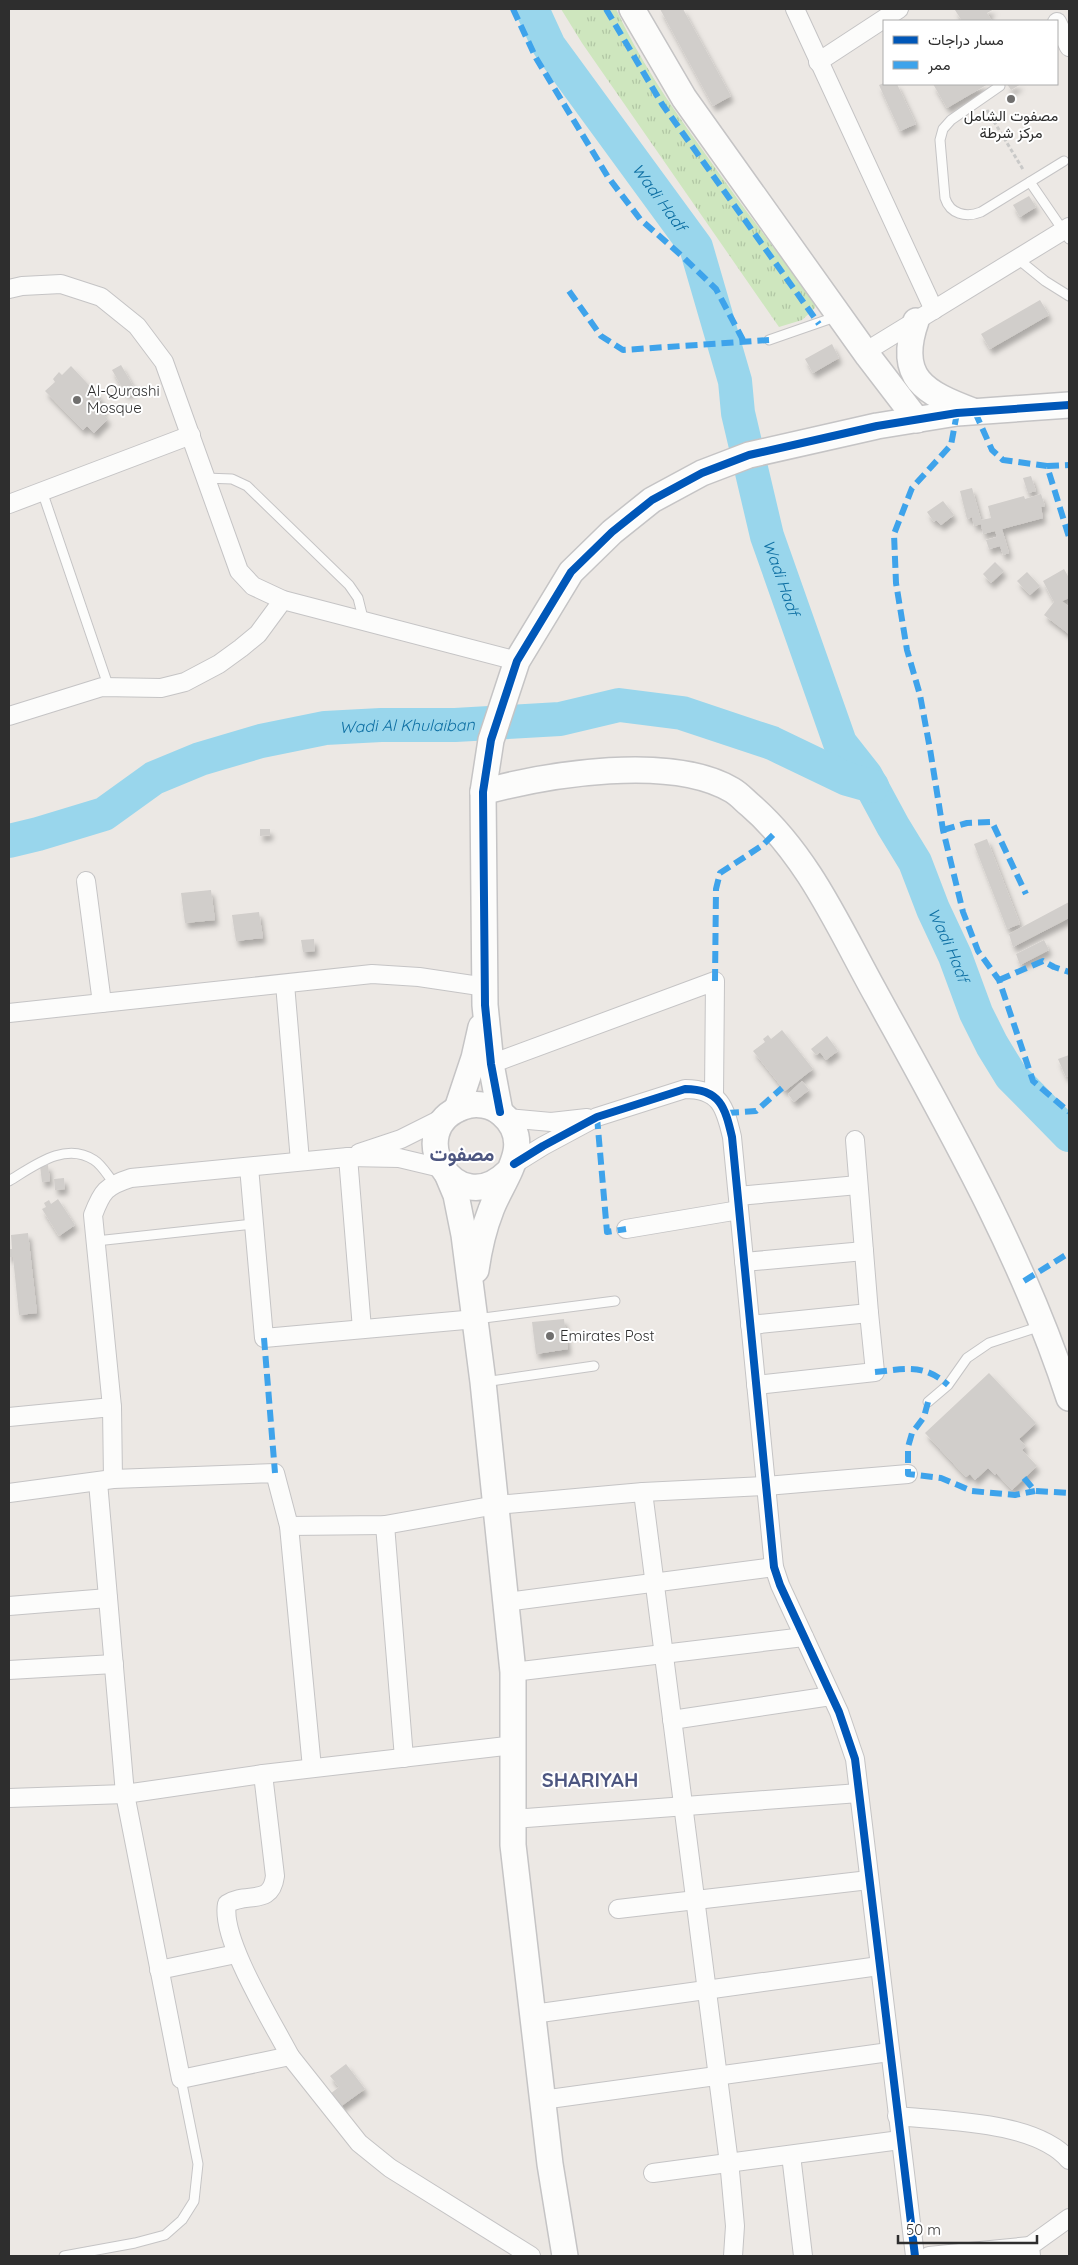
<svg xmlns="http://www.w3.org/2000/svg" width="1078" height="2265" font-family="Quicksand,Vazirmatn,sans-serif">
<defs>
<pattern id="grass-tufts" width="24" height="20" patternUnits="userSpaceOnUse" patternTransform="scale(1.25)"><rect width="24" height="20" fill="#cee6be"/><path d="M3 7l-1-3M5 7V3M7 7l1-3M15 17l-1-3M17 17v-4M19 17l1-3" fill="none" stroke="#b1c6a4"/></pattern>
<filter id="shadow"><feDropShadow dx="3" dy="5.5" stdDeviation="2.5" flood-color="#0004"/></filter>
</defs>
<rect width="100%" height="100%" fill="#ece8e4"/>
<path fill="url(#grass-tufts)" d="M561 9H616C638 57 668 102 699 145 736 198 775 250 815 301V308L802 320 779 327 582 43Z"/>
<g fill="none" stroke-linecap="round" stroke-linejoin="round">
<g stroke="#99d6ec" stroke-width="34">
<path id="s1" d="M532 9 549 46 696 247 735 381 738 413 767 536 840 743 866 776 893 826 915 862 933 909 955 956 976 1013 992 1045 1011 1076 1069 1135"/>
<path id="s2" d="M9 841 38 834 104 814 154 778 200 759 261 741 325 728 381 725H455L560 719 619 705 682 713 772 743 847 779 872 786"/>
</g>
</g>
<g fill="#d1cecb" filter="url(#shadow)">
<polygon points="660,9 683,9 731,96 713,106"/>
<polygon points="958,9 994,9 987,13 992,21 962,21 955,10"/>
<polygon points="884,83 897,84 916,124 900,131 879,85"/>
<polygon points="933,84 988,84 947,108"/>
<polygon points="1007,84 1021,84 1011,90"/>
<polygon points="1029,196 1036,207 1020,217 1013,205"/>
<polygon points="1040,300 1049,315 990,349 981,334"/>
<polygon points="832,344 839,358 813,373 805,359"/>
<polygon points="121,365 135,389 126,394 112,370"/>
<polygon points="71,366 102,399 99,402 105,408 101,412 108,419 94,433 87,426 83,430 45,391 55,382 53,379 59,372 62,375"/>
<polygon points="1031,476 1036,491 1028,493 1023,478"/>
<polygon points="972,488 981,520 991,518 988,506 1024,496 1025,499 1041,494 1045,506 1041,507 1043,518 1002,529 1009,553 1003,555 1000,546 989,549 986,540 997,537 995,531 983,534 981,524 974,526 972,517 967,519 960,491"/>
<polygon points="943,501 954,515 941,525 936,520 934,522 927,512"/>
<polygon points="995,562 1004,571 991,583 983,574"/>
<polygon points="1064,569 1069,578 1069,598 1062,601 1069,607 1069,634 1044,615 1054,602 1043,581"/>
<polygon points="1027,572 1040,586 1030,595 1017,581"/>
<polygon points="260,829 270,829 270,835 260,836"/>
<polygon points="987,839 1020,924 1007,929 974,844"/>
<polygon points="211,890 215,920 185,923 181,893"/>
<polygon points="1069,902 1069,918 1013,947 1009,934"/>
<polygon points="259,912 263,938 236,941 232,915"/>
<polygon points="314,939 315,951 303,952 301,940"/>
<polygon points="1044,940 1049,950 1020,965 1016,954"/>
<polygon points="782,1030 813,1069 785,1091 753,1051 765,1042 763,1039 768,1035 771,1039"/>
<polygon points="827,1036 838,1051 826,1060 820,1052 816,1055 811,1049"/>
<polygon points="1069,1055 1069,1076 1066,1077 1058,1059"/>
<polygon points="802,1081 809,1090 794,1102 788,1094"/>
<polygon points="48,1165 50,1181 42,1182 40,1166"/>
<polygon points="64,1178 65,1189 55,1190 54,1179"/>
<polygon points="58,1199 75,1225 59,1236 42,1209 46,1207 44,1203 49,1200 51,1204"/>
<polygon points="28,1233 37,1313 19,1315 13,1257 9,1257 9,1249 12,1249 11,1235"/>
<polygon points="564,1319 568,1349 536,1354 532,1322"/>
<polygon points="989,1373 1036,1423 1019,1439 1026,1446 1022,1450 1037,1466 1012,1490 996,1473 995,1475 988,1468 975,1480 970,1474 966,1477 925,1433"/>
<polygon points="346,2064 365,2089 340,2107 330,2094 339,2087 330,2076"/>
</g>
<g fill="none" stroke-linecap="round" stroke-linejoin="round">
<g stroke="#c5c4c5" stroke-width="11">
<g id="lane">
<path d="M1000 86 951 120 943 129 940 140 945 198C950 214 966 218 981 212L1064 161"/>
<polyline points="1030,182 1069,239"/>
<polyline points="1018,259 1045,281 1069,296"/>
<polyline points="769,340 838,316"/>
<polyline points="205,478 232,479 247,486 349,585 358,598 364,622"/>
<polyline points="42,491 109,688"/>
<path d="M9 1181C34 1166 65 1141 94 1160 102 1165 108 1176 114 1183"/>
<polyline points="96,1241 253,1224"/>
<polyline points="476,1319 615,1301"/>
<polyline points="484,1382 594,1366"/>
<polyline points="928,1402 948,1385 967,1358 989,1343 1041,1326"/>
<polyline points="64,2256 135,2243 165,2235 182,2220 194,2201 198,2164 181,2079"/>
</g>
</g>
<g stroke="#c5c4c5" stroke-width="20">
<g id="street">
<polyline points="795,9 934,310"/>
<polyline points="1057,22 1069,47"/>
<polyline points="818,62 899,9"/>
<polyline points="9,289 22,286 61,284 101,297 137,326 164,362 239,571 253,586 283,600 517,661"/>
<polyline points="865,352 1069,227"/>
<polyline points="9,504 191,435"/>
<polyline points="9,716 102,687 161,688 185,682 219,664 241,648 258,634 283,600"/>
<polyline points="86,881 102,1003"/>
<polyline points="285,984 300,1161"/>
<polyline points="9,1013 372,974 419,977 486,987"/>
<polyline points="491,1064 715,981 714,1096"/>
<polyline points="507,1118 551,1122 587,1118"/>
<polyline points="359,1153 401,1139 445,1117"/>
<polyline points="348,1157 362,1329"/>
<path d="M514 1164 543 1146 597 1117 685 1089C720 1089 725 1107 732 1137L774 1567 780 1585 839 1712 855 1759 915 2256"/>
<polyline points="249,1167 264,1338 476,1319"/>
<polyline points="738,1196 858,1185"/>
<polyline points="626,1229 739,1210"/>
<polyline points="744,1262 864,1251"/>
<polyline points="750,1325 869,1313 855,1140"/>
<polyline points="756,1385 875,1372 869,1313"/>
<polyline points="112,1407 113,1479"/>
<path d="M9 1417 112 1407 93 1215C102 1191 106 1186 131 1178L348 1157 399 1158 441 1168"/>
<polyline points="98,1482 125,1794 181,2079 290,2056 359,2143 390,2168 531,2256"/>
<polyline points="643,1492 730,2171 735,2226 733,2256"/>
<polyline points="9,1493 113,1479 275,1473 289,1526 312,1768"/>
<polyline points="385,1525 404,1758"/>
<polyline points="289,1526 385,1525 496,1505 643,1492 766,1486 908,1474"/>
<polyline points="506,1602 774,1567"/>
<polyline points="9,1606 108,1598"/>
<polyline points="9,1670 114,1664"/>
<polyline points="513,1672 804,1637"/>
<polyline points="672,1720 831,1696"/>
<path d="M263 1774 275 1876C271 1907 247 1891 227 1904 220 1939 273 2023 290 2056"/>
<polyline points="9,1798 125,1794 263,1774 514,1745"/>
<polyline points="513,1819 859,1793"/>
<polyline points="618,1909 869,1880"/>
<polyline points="159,1970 236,1954"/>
<polyline points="533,2014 879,1966"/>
<polyline points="542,2100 889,2052"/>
<path d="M897 2116C945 2121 1036 2121 1069 2160"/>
<polyline points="791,2155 803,2256"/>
<polyline points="653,2173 900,2140"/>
<polyline points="929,2256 1030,2246"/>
<polyline points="1031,2256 1030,2246 1069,2218"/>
</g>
</g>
<g stroke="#c5c4c5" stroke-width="28">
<g id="secondary">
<polyline points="632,9 684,98 868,356 917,420"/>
<path d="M916 321C896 378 925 393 973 411"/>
<path d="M483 792C549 774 671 754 732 790 739 794 744 800 750 805 809 856 840 930 877 996 949 1127 1023 1256 1069 1398"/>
<polyline points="457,1109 474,1058 481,1027"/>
<polyline points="500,1112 491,1064 485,1005 483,792 491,740 517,661 571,572 612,532 652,500 702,473 749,455 877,426 957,413 1069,405"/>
<polyline points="448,1176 456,1195 464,1235 483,1382 513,1672 513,1845 550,2164 565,2256"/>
<path d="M476 1270C479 1249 483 1230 491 1210 502 1180 536 1143 502 1114 492 1105 476 1102 463 1107 401 1129 455 1224 508 1172"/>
</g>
</g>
<polyline stroke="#c9c9c8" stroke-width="3" stroke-dasharray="4 2.5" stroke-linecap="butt" points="987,110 1024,171"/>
<use href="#lane" stroke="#fcfcfb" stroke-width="9"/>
<use href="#street" stroke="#fcfcfb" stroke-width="18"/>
<use href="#secondary" stroke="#fcfcfb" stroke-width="25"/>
<g stroke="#3ea3eb" stroke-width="6" stroke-dasharray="12 6" stroke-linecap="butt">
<polyline points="513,9 536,58 608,177 640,219 682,256 716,289 743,340"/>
<polyline points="606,9 662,104 819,324"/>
<polyline points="569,291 601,336 623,350 769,340"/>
<polyline points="975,412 992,450 1003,460 1047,466 1069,537"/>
<polyline points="957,413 951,445 912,488 894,534 896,583 907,650 920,695 930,749 943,830 963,912 978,951 999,980 1033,1081 1069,1112"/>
<polyline points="1047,466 1069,465"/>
<polyline points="943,830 967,823 992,822 1026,894"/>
<polyline points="999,980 1043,961 1054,967 1069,972"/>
<polyline points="715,981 716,889 720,873 763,845 777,831"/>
<polyline points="727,1113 756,1111 782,1088"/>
<polyline points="597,1117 607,1232 626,1229"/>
<polyline points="1024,1281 1069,1253"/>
<polyline points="264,1338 275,1473"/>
<path d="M875 1372C906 1369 923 1363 948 1385"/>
<polyline points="928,1402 924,1417 912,1433 908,1447 908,1474 941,1478 972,1491 1015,1495 1035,1491"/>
<polyline points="1024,1478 1035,1491 1069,1493"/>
</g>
<g stroke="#fff" stroke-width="11">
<g id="cycleway">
<polyline points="500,1112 491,1064 485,1005 483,792 491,740 517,661 571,572 612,532 652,500 702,473 749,455 877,426 957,413 1069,405"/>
<path d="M514 1164 543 1146 597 1117 685 1089C720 1089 725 1107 732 1137L774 1567 780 1585 839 1712 855 1759 915 2256"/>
</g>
</g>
<use href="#cycleway" stroke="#0057b8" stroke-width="8"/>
</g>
<g fill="#706f6e" stroke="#fff" stroke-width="2">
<circle cx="1011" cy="99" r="5"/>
<circle cx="77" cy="400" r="5"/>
<circle cx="550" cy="1336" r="5"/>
</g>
<g text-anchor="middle" stroke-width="4" stroke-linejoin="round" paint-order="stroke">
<g font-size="15" fill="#2e2e2e" stroke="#fff" text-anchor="start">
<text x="1011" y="121" text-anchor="middle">مصفوت الشامل<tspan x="1011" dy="17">مركز شرطة</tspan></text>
<text x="87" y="396">Al-Qurashi<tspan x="87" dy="17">Mosque</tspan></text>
<text x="560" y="1341">Emirates Post</text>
</g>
<g font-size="16" font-style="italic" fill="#0d6fa3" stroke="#fff">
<text dy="6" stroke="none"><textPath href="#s1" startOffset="228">Wadi Hadf</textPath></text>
<text dy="6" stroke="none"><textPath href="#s1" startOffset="632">Wadi Hadf</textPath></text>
<text dy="6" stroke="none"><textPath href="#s2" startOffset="421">Wadi Al Khulaiban</textPath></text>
<text dy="6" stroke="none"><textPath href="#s1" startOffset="1038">Wadi Hadf</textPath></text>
</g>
<g font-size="20" font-weight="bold" fill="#4d5680" stroke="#fff">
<text x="462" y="1161">مصفوت</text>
<text x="590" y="1787">SHARIYAH</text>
</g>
</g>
<rect width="1078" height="2265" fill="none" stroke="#2e2e2e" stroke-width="20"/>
<rect x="883" y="20" width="175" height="65" fill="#ffffff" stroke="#ababab"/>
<rect x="893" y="36" width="25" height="8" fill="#0057b8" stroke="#ababab"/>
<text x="928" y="45" font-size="15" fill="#2e2e2e">مسار دراجات</text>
<rect x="893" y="61" width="25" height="8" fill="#3ea3eb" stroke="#ababab"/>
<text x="928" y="70" font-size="15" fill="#2e2e2e">ممر</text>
<path d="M898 2235v8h139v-8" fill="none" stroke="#2e2e2e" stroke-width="2.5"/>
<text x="906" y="2235" font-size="15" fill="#2e2e2e" stroke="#ffffff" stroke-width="4" paint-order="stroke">50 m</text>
</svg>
